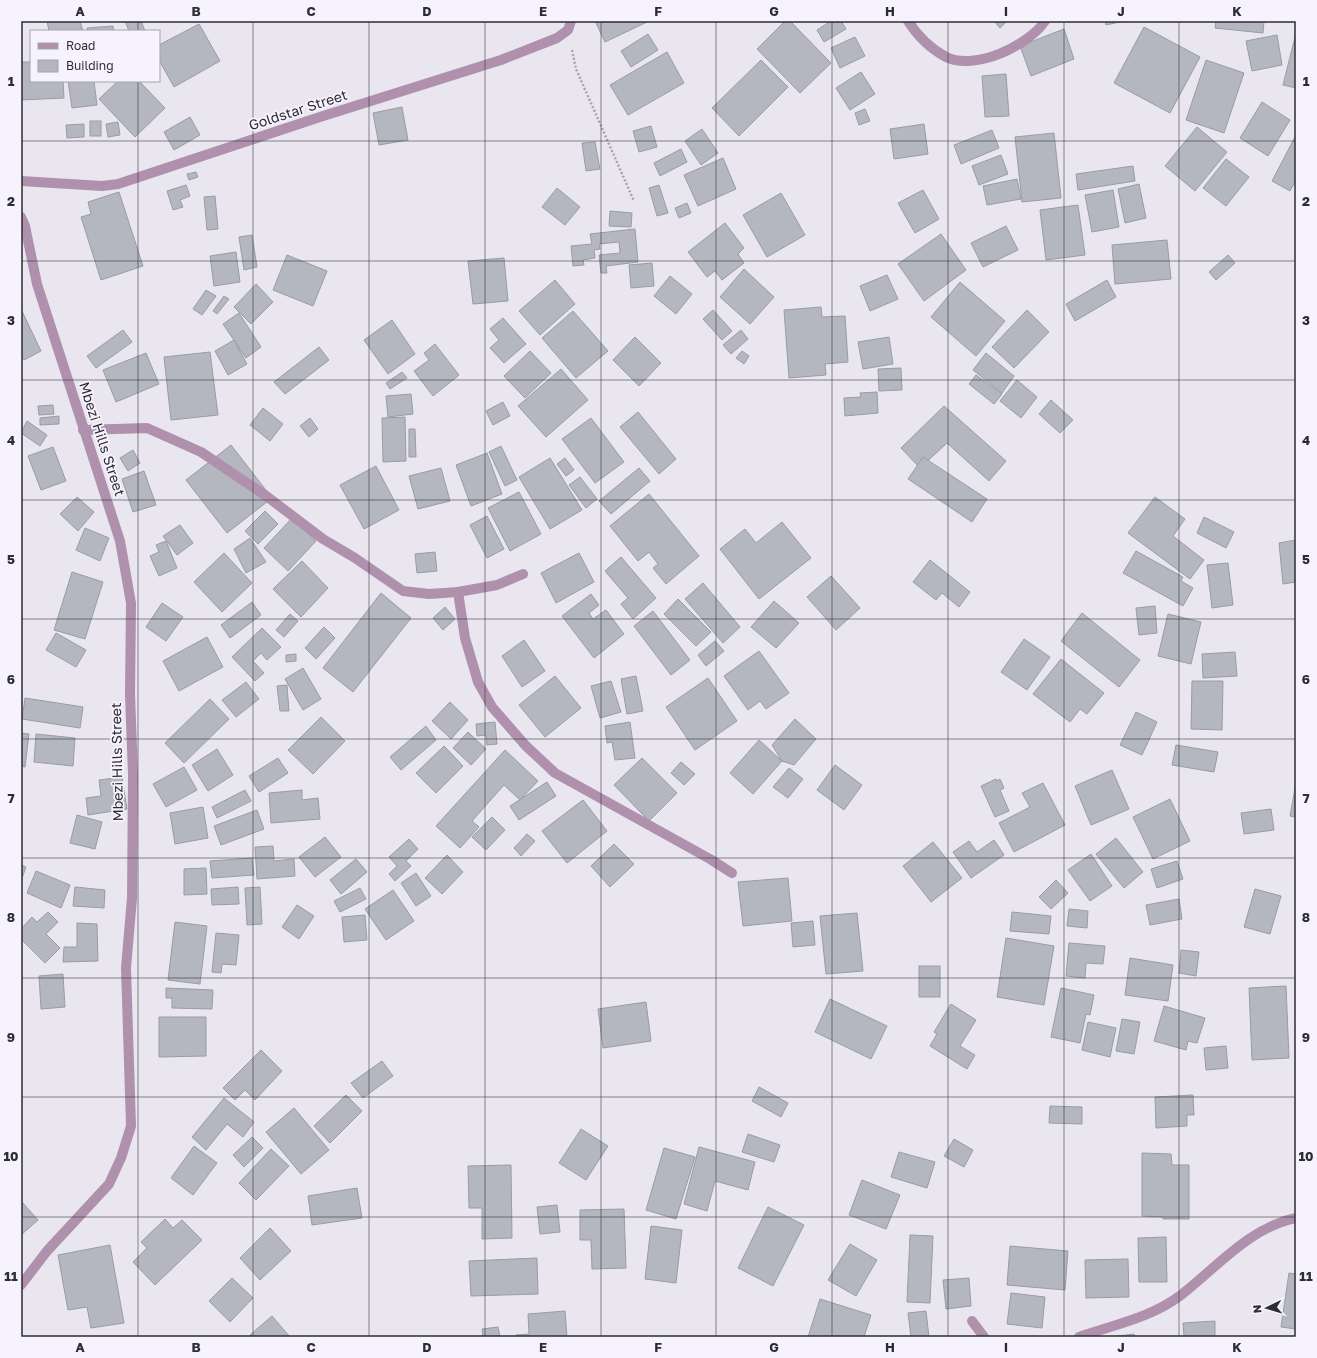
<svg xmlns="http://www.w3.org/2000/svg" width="1317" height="1358" font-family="'Golos Text',sans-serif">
<rect width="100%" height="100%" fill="#eae6f0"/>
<g fill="#b4b6c0" stroke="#999ba5">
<polygon points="47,21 80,21 83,31 49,31"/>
<polygon points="125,21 141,21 145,31 129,31"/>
<polygon points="595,21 646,21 647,22 605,42"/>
<polygon points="785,21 790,21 831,63 800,93 757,49"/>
<polygon points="831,21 841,21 846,29 824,42 817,30"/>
<polygon points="994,21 1007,21 1000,28"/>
<polygon points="1105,21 1124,21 1106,25"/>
<polygon points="1216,21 1264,21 1263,33 1215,28"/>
<polygon points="199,24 220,61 174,87 159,60 159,45"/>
<polygon points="113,26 114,31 88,31 87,28"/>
<polygon points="1144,27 1200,57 1170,113 1114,83"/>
<polygon points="1064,29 1074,59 1031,76 1020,46"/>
<polygon points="1296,33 1296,88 1283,85"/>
<polygon points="648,34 658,50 631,67 621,51"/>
<polygon points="1277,35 1282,65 1252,71 1246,41"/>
<polygon points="855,37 865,56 840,68 831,48"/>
<polygon points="667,52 684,83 628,115 610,85"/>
<polygon points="761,60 788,87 739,136 712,108"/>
<polygon points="1206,60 1244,73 1224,133 1186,120"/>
<polygon points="21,62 31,62 31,81 63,81 64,98 21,100"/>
<polygon points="861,72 875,94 850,110 836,88"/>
<polygon points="1006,74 1009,116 985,117 982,76"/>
<polygon points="68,81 94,81 97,105 72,108"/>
<polygon points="118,81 139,81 165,108 135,137 99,99"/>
<polygon points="1262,102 1290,120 1268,156 1240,138"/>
<polygon points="402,107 408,140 379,145 373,113"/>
<polygon points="865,109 870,121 859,125 855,113"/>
<polygon points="190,117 200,135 174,150 164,132"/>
<rect x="90" y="121" width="11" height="15"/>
<polygon points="118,122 120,135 108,137 106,124"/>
<polygon points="84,124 84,137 67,138 66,125"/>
<polygon points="924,124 928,154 894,159 890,129"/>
<polygon points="651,126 657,147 639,152 633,131"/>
<polygon points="1197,127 1227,152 1195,191 1165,166"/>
<polygon points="702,129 718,153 701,165 685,141"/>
<polygon points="992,130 999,148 961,164 954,145"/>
<polygon points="1054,133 1061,198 1022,202 1015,137"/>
<polygon points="1296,135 1296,180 1290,191 1272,181"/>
<polygon points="595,142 600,169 586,171 582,143"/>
<polygon points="681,149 687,162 660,176 654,163"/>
<polygon points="1001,155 1008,174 979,185 972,166"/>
<polygon points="723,158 736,189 698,206 684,175"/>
<polygon points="1226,159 1249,177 1226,206 1203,188"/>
<polygon points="1133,166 1135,181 1078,190 1076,174"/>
<polygon points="196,172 198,177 189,180 187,174"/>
<polygon points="1017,179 1021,199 987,205 983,186"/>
<polygon points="1139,184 1146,218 1125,223 1118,189"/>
<polygon points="186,185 190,196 180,200 183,207 173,210 167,191"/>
<polygon points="659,185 668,213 657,216 649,188"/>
<polygon points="557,188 580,207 565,225 542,207"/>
<polygon points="923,190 939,219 915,233 898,203"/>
<polygon points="1113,190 1119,227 1092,232 1085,195"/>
<polygon points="119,192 143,266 101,280 81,217 91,214 88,202"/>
<polygon points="781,193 805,235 767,257 743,215"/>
<polygon points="215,196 218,229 207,230 204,197"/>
<polygon points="687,203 691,213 679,218 675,208"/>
<polygon points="1078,205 1085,255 1046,260 1040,210"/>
<polygon points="610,211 632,213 631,227 609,226"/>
<polygon points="725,223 744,248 738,254 744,263 722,280 715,271 707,277 688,252"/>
<polygon points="1006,226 1018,250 983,267 971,243"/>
<polygon points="635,229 638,262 606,266 607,273 601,273 599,255 620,253 619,242 599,244 600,249 594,250 595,258 583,260 584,265 573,266 571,246 592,244 590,234"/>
<polygon points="941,234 966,270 924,301 898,264"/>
<polygon points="252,235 257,267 244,270 239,237"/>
<polygon points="1167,240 1171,279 1115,284 1112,245"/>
<polygon points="236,252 240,282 214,286 210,256"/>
<polygon points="287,255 327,271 313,306 273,290"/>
<polygon points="1228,255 1235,263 1216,280 1209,272"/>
<polygon points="504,258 508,301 473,304 468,261"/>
<polygon points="652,263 654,286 631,288 629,265"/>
<polygon points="744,269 774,297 750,324 720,297"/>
<polygon points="887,275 898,299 870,311 860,286"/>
<polygon points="670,276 692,294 676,314 654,296"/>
<polygon points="555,280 575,304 540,335 519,311"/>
<polygon points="1107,280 1116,297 1075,321 1066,304"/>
<polygon points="960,282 1005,321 976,356 931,317"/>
<polygon points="256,284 273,302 251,324 234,307"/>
<polygon points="206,290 216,296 202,315 193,309"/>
<polygon points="224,296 229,299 217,314 213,311"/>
<polygon points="821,307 822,317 845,316 848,362 825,364 826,375 789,378 784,310"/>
<polygon points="21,309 41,351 24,360 21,354"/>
<polygon points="713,310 732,331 722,340 703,319"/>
<polygon points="1027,310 1049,332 1014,368 992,347"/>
<polygon points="573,311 608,351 576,378 542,338"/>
<polygon points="239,313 261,347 246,358 223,324"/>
<polygon points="503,318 526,344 504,363 490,348 499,340 490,329"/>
<polygon points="392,320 415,354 388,374 364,340"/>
<polygon points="123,330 132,342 96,368 87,356"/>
<polygon points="741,330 748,339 731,354 723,345"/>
<polygon points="635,337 661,363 639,386 613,360"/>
<polygon points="889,337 893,364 863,369 858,342"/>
<polygon points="234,340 247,364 228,375 215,351"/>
<polygon points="435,344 459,375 433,396 414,371 429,360 424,353"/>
<polygon points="319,347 329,360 285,394 274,382"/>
<polygon points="530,351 551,373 525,398 504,376"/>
<polygon points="742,351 749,356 744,364 736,358"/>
<polygon points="210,352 218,415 171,420 164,357"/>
<polygon points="146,353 159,384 116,402 103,370"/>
<polygon points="986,353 1014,376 1002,393 973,370"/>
<polygon points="901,368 902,390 879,391 878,369"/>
<polygon points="561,369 588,400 546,437 518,406"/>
<polygon points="402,372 407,378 390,389 386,383"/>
<polygon points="976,375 1002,394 994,404 969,384"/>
<polygon points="1017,380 1037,397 1021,418 1000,401"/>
<polygon points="877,392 878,413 845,416 844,398 861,397 860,393"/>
<polygon points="411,394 413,414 388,417 386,396"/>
<polygon points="1051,400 1073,420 1060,433 1039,414"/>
<polygon points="503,402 510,416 493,425 486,411"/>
<polygon points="53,405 54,414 39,415 38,406"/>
<polygon points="944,406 1006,461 989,481 947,443 920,468 901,448"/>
<polygon points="263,408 283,424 270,441 250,425"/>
<polygon points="638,412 676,459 659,474 620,427"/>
<polygon points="59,416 59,424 40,425 40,418"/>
<polygon points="405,417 406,461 383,462 382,418"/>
<polygon points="310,418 318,429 309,437 300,426"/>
<polygon points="591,418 624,462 595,483 562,439"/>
<polygon points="27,421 47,435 40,446 21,433"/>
<polygon points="409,429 415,429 416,457 409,457"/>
<polygon points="231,445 272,498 227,533 186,480"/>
<polygon points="501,446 517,480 505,486 489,452"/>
<polygon points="53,447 66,481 41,490 28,456"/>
<polygon points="133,450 140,463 128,471 120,458"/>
<polygon points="487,453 502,494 471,506 456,465"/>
<polygon points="923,457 987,499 972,522 908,479"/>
<polygon points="550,458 582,510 550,529 519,477"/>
<polygon points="565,458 574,470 566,476 557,464"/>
<polygon points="376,466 399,510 364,529 340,485"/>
<polygon points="441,468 450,501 418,509 409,476"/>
<polygon points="639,468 650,481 611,514 599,501"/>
<polygon points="144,471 156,505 133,512 122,479"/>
<polygon points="580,477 597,499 586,508 569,485"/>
<polygon points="519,492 541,534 510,551 488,508"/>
<polygon points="649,494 699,556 666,584 653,568 658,564 649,552 638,561 610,526"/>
<polygon points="77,497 94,512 78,531 60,514"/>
<polygon points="1155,497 1185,519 1173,536 1204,560 1190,579 1128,533"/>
<polygon points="265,511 278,524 258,544 245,531"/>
<polygon points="487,516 504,549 487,558 470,525"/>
<polygon points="1204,517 1234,532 1226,548 1197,533"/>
<polygon points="292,518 316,541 288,571 264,548"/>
<polygon points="782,522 811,558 759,599 720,549 745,529 756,543"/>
<polygon points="180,525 193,543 177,555 163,536"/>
<polygon points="85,528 109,538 100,561 76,550"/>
<polygon points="250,538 266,562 246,573 234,549"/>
<polygon points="1296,540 1296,582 1283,584 1279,543"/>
<polygon points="166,541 177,568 159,576 150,556 159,552 156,545"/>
<polygon points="1136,551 1183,577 1181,581 1193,588 1183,606 1123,573"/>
<polygon points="435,552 437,571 417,573 415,554"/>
<polygon points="224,553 252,583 222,612 194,582"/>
<polygon points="579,553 594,582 556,603 541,573"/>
<polygon points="621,557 656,598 633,619 621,604 628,598 605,571"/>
<polygon points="930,560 970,592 959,607 942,593 936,600 913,582"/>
<polygon points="302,561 328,588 301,617 273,589"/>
<polygon points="1228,563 1233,605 1212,608 1207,565"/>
<polygon points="72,572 103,582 85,639 54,630"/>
<polygon points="831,576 860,608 836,630 807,597"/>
<polygon points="703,583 740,627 723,643 685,599"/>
<polygon points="381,593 411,618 353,692 323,668"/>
<polygon points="591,594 599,605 589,613 593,619 606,610 624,634 594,658 562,616"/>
<polygon points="678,599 711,632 696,646 664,614"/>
<polygon points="774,601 799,623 776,648 751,627"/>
<polygon points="252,602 261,615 230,638 221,625"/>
<polygon points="162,603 183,617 166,641 146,627"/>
<polygon points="1155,606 1157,633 1139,635 1136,608"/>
<polygon points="445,607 455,619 443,630 433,618"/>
<polygon points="653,611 690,660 671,675 634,626"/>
<polygon points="1082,613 1140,660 1119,687 1061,641"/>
<polygon points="290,614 298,621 284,637 276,630"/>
<polygon points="1168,614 1201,622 1191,664 1158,656"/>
<polygon points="324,627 335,638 316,659 305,648"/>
<polygon points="262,628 281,647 267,660 261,653 253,661 264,673 255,681 232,657"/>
<polygon points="56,633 86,650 76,667 46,650"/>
<polygon points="207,637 223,667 179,691 163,661"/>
<polygon points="1024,639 1050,657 1027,690 1001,672"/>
<polygon points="524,640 545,671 522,687 502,656"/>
<polygon points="715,641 724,651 706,666 698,655"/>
<polygon points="759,651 789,693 766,709 760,701 748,710 724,676"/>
<polygon points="1235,652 1237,676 1203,678 1202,654"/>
<polygon points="296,654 296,661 286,662 286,655"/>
<polygon points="1061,659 1104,693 1087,714 1080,709 1070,722 1033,694"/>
<polygon points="303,668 321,699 303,710 285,679"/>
<polygon points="555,676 581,708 545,737 519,705"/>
<polygon points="636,676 643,711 627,714 621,679"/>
<polygon points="708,678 737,721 695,750 666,707"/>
<polygon points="611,681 621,712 600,718 591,686"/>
<polygon points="1192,681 1223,681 1222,730 1191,729"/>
<polygon points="246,682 259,699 236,717 222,700"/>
<polygon points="287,685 289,711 280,711 277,686"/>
<polygon points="25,698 83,707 80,728 22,719"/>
<polygon points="210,699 229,719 184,763 165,743"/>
<polygon points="450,702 468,720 451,739 432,721"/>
<polygon points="1136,712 1157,722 1142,755 1120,745"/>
<polygon points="321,717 345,741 313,774 288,750"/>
<polygon points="795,719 816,739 794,765 782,761 772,745"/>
<polygon points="495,722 497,744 487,745 486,735 477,736 476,724"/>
<polygon points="630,722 635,758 615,760 612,742 607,743 605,726"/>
<polygon points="426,726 436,740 401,770 390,757"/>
<polygon points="468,732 486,749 471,765 453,748"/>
<polygon points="21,733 29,734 25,767 21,766"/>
<polygon points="36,734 75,738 73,766 34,762"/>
<polygon points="759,740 782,761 753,794 730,773"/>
<polygon points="1176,745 1218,752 1214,772 1172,765"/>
<polygon points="444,746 463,766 436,793 416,773"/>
<polygon points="217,749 233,775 208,791 192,765"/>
<polygon points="505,750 538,781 520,800 504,785 472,821 479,827 460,848 436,826"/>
<polygon points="278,758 288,773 259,792 249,776"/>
<polygon points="642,758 677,793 649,821 614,785"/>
<polygon points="681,762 695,774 684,785 671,773"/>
<polygon points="835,765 862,785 844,810 817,790"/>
<polygon points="184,767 197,790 166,807 153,784"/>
<polygon points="789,768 803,779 788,798 773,787"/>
<polygon points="1112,770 1129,809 1091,825 1075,786"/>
<polygon points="122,777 127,809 88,815 86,798 101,796 99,780"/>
<polygon points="996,779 997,781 1000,779 1004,788 1000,790 1009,811 995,817 981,786"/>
<polygon points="547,782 556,796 519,820 510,806"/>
<polygon points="1043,783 1065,825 1014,852 999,823 1030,807 1022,793"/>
<polygon points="1296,783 1296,817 1290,816"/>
<polygon points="245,790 251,801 217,818 212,807"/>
<polygon points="302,790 302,800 318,798 320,819 271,823 269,793"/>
<polygon points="1170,799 1190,841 1153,859 1133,817"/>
<polygon points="583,800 607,831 567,863 542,831"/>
<polygon points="203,807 208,838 175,844 170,813"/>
<polygon points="1271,809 1274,830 1244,834 1241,813"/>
<polygon points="257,810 264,829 221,845 214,826"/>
<polygon points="77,815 102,822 95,849 70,843"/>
<polygon points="492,817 505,830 486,850 472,837"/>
<polygon points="527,834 535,841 521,856 514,848"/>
<polygon points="325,837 341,857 315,877 299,857"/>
<polygon points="1116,838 1143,872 1124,888 1096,854"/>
<polygon points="409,839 418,849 406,861 411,866 395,881 389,874 397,866 389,857"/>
<polygon points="994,840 1004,855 971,878 953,852 969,841 977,852"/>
<polygon points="933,842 962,878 931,902 903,866"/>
<polygon points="614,844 634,864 610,887 591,866"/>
<polygon points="273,846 274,861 294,859 295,876 257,879 255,847"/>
<polygon points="1091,854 1112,886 1090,901 1068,870"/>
<polygon points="447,855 463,872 442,894 425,878"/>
<polygon points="252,858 254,875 212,878 210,861"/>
<polygon points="356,859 367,872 341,894 330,880"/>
<polygon points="1177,861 1183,879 1157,888 1151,869"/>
<polygon points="21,865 26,867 21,881"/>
<polygon points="206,868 207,894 184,895 184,869"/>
<polygon points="36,871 70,885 61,908 27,893"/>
<polygon points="416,873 431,896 416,906 401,883"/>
<polygon points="788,878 792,921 743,926 738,882"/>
<polygon points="1056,880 1068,893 1051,909 1039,897"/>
<polygon points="75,887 105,890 104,908 73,906"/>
<polygon points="238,887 239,904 212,905 211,889"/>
<polygon points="260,887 262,924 247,925 245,888"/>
<polygon points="360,888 366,899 340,912 334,901"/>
<polygon points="1255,889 1281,896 1270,934 1244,927"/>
<polygon points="393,890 414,921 386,940 365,909"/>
<polygon points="1179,899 1182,919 1150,925 1146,905"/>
<polygon points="297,905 314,916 299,939 282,927"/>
<polygon points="1069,909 1088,911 1087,928 1067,926"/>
<polygon points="48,912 58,922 46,934 60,948 45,963 21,939 21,929 32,917 37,922"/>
<polygon points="1012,912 1051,916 1049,934 1010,931"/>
<polygon points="857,913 863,971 826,974 820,916"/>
<polygon points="365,915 367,940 344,942 342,917"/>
<polygon points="813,921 815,945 793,947 791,923"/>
<polygon points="175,922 207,926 200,984 168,980"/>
<polygon points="77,923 97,924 98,961 63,962 64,947 77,947"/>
<polygon points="216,933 239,935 236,965 222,964 221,973 212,972"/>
<polygon points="1006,938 1054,946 1044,1005 997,997"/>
<polygon points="1069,943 1105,946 1103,964 1086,963 1085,978 1066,976"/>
<polygon points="1181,950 1199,952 1196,976 1179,973"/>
<polygon points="1130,958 1173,965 1168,1001 1125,995"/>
<rect x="919" y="966" width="21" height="31"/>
<polygon points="63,974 65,1007 41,1009 39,976"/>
<polygon points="1286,986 1289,1058 1252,1060 1249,988"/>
<polygon points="166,988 213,990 212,1009 172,1008 172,998 166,998"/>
<polygon points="1061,988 1094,995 1090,1015 1086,1014 1080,1043 1051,1037"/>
<polygon points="830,999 887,1026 871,1059 815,1032"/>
<polygon points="646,1002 651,1041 603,1048 598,1009"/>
<polygon points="951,1004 976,1020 960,1046 975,1055 967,1069 930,1046 937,1034 934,1032"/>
<polygon points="1164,1006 1205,1018 1197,1043 1188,1041 1186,1050 1154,1041"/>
<polygon points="159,1017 206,1017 206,1056 159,1057"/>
<polygon points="1122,1019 1140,1022 1134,1054 1116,1051"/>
<polygon points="1088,1022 1116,1028 1110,1057 1082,1050"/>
<polygon points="1226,1046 1228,1068 1206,1070 1204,1048"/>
<polygon points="261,1050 282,1071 255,1100 245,1090 235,1100 223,1088"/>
<polygon points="382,1061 393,1076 363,1098 351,1083"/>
<polygon points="759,1087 788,1103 781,1117 752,1101"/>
<polygon points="346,1095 362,1111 330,1143 314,1126"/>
<polygon points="1193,1095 1194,1115 1187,1115 1187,1126 1156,1128 1155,1097"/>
<polygon points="224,1098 254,1122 243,1137 227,1124 206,1150 192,1137"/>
<polygon points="1050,1106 1082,1107 1082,1124 1049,1123"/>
<polygon points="294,1108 329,1150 301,1174 266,1132"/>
<polygon points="581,1129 608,1146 586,1180 559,1163"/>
<polygon points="748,1134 780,1145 774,1162 742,1152"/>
<polygon points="252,1137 263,1148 244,1167 233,1155"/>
<polygon points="954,1139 973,1150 964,1167 944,1156"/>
<polygon points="194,1146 217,1163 193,1195 171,1178"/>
<polygon points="699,1147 755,1162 748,1190 715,1181 707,1211 684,1204"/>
<polygon points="664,1148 695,1157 676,1219 646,1210"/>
<polygon points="271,1149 289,1166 256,1200 239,1183"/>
<polygon points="899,1152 935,1162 927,1188 891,1177"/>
<polygon points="1142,1153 1171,1154 1172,1165 1189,1165 1189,1219 1163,1219 1163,1217 1142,1216"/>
<polygon points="511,1165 512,1238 482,1239 482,1208 469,1208 468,1166"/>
<polygon points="862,1180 900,1195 886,1229 849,1215"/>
<polygon points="357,1188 362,1218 312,1225 308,1196"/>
<polygon points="21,1201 38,1220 21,1235"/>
<polygon points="557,1205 560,1232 540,1234 537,1207"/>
<polygon points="768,1207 804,1225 773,1286 738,1268"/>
<polygon points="624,1209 626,1268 592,1269 591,1240 580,1240 580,1210"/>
<polygon points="165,1219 173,1228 182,1220 202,1240 155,1285 133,1262 147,1248 141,1242"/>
<polygon points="651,1226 682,1230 676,1283 645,1279"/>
<polygon points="270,1228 291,1251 260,1280 240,1258"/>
<polygon points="910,1235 933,1236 930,1303 907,1302"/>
<polygon points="1166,1237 1167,1282 1139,1282 1138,1238"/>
<polygon points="850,1244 877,1260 856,1296 828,1280"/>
<polygon points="110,1245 124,1323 91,1328 87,1307 68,1310 58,1255"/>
<polygon points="1010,1246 1068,1251 1065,1290 1007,1285"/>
<polygon points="537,1258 538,1294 471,1296 469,1261"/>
<polygon points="1128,1259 1129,1297 1086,1298 1085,1260"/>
<polygon points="1289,1273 1296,1274 1296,1329 1281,1327"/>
<polygon points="232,1278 253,1298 230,1322 209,1301"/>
<polygon points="969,1278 971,1306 946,1309 943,1280"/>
<polygon points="1011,1293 1045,1297 1042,1328 1007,1324"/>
<polygon points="820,1299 871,1315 864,1337 808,1337"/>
<polygon points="565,1311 567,1337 516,1337 516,1335 529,1334 528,1314"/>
<polygon points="926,1311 929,1337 911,1337 908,1313"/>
<polygon points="272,1316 290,1337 252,1337 250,1335"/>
<polygon points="1215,1321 1215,1337 1184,1337 1183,1323"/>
<polygon points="498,1327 500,1337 483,1337 482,1329"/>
<polygon points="1134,1334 1135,1337 1110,1337"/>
</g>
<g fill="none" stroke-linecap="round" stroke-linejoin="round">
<polyline stroke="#a6a3ab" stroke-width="2.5" stroke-dasharray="2 2" stroke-linecap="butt" points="572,50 576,69 634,201"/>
<g stroke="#af91ad" stroke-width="10">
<path d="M908 21C917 35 931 49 946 57 975 71 1028 46 1045 21"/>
<polyline points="21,181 102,186 118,184 320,117 501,60 557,38 568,30 571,21"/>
<polyline points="21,217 25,226 37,284 120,541 131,603 130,694 133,775 132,898 126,968 131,1126 121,1158 109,1184 47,1251 21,1285"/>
<polyline points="83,430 147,428 201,452 265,495 323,539 355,558 403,591 429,594 458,592 497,585 523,574"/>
<polyline points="458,592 465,638 478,682 492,707 526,746 555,773 710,859 732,873"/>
<polyline points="972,1321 984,1337"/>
<path d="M1079 1337C1113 1325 1151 1318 1181 1295 1216 1268 1250 1227 1296 1218"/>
</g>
</g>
<path fill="none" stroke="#2d2c30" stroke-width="1" stroke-opacity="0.55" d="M138 21V31M253 21V1337M369 21V1337M485 21V1337M601 21V1337M716 21V1337M832 21V1337M948 21V1337M1064 21V1337M1179 21V1337M138 81V1337M21 141H1296M21 261H1296M21 380H1296M21 500H1296M21 619H1296M21 739H1296M21 858H1296M21 978H1296M21 1097H1296M21 1217H1296"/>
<g text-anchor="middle" stroke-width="3.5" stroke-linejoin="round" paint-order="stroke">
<g font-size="14" fill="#2d2c30" stroke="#f7f3fe">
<text transform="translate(298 110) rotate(-18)" y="5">Goldstar Street</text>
<text transform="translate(102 439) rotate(72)" y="5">Mbezi Hills Street</text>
<text transform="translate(117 762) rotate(-91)" y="5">Mbezi Hills Street</text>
</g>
</g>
<rect width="1317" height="1358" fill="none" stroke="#f7f3fe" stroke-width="44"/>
<rect x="30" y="30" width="130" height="52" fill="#f7f3fe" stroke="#a6a3ac"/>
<rect x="38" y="43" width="20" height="6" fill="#af91ad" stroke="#a6a3ac"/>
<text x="66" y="50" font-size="12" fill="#2d2c30">Road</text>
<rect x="38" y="60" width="20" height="12" fill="#b4b6c0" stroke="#a6a3ac"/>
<text x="66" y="70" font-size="12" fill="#2d2c30">Building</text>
<g transform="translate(1267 1308) rotate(265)" stroke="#f7f3fe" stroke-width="3" paint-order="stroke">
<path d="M0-3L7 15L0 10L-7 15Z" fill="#2d2c30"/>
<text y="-6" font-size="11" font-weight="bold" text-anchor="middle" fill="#2d2c30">N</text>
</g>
<rect x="22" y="22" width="1273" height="1314" fill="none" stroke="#2d2c30" stroke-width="1.5"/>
<g font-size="13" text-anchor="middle" font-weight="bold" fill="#2d2c30">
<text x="80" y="16">A</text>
<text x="196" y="16">B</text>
<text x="311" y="16">C</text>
<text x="427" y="16">D</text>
<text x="543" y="16">E</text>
<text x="658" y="16">F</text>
<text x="774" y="16">G</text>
<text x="890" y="16">H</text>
<text x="1006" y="16">I</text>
<text x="1121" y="16">J</text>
<text x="1237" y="16">K</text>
<text x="11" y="86">1</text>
<text x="1306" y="86">1</text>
<text x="11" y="206">2</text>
<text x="1306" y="206">2</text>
<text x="11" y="325">3</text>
<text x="1306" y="325">3</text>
<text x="11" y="445">4</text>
<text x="1306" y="445">4</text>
<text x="11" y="564">5</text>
<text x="1306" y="564">5</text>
<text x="11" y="684">6</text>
<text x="1306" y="684">6</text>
<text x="11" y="803">7</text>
<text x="1306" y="803">7</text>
<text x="11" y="922">8</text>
<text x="1306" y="922">8</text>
<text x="11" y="1042">9</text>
<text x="1306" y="1042">9</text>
<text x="11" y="1161">10</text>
<text x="1306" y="1161">10</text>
<text x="11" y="1281">11</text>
<text x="1306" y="1281">11</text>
<text x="80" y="1352">A</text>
<text x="196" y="1352">B</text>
<text x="311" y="1352">C</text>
<text x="427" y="1352">D</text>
<text x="543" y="1352">E</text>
<text x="658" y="1352">F</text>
<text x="774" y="1352">G</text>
<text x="890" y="1352">H</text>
<text x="1006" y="1352">I</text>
<text x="1121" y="1352">J</text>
<text x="1237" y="1352">K</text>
</g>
</svg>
